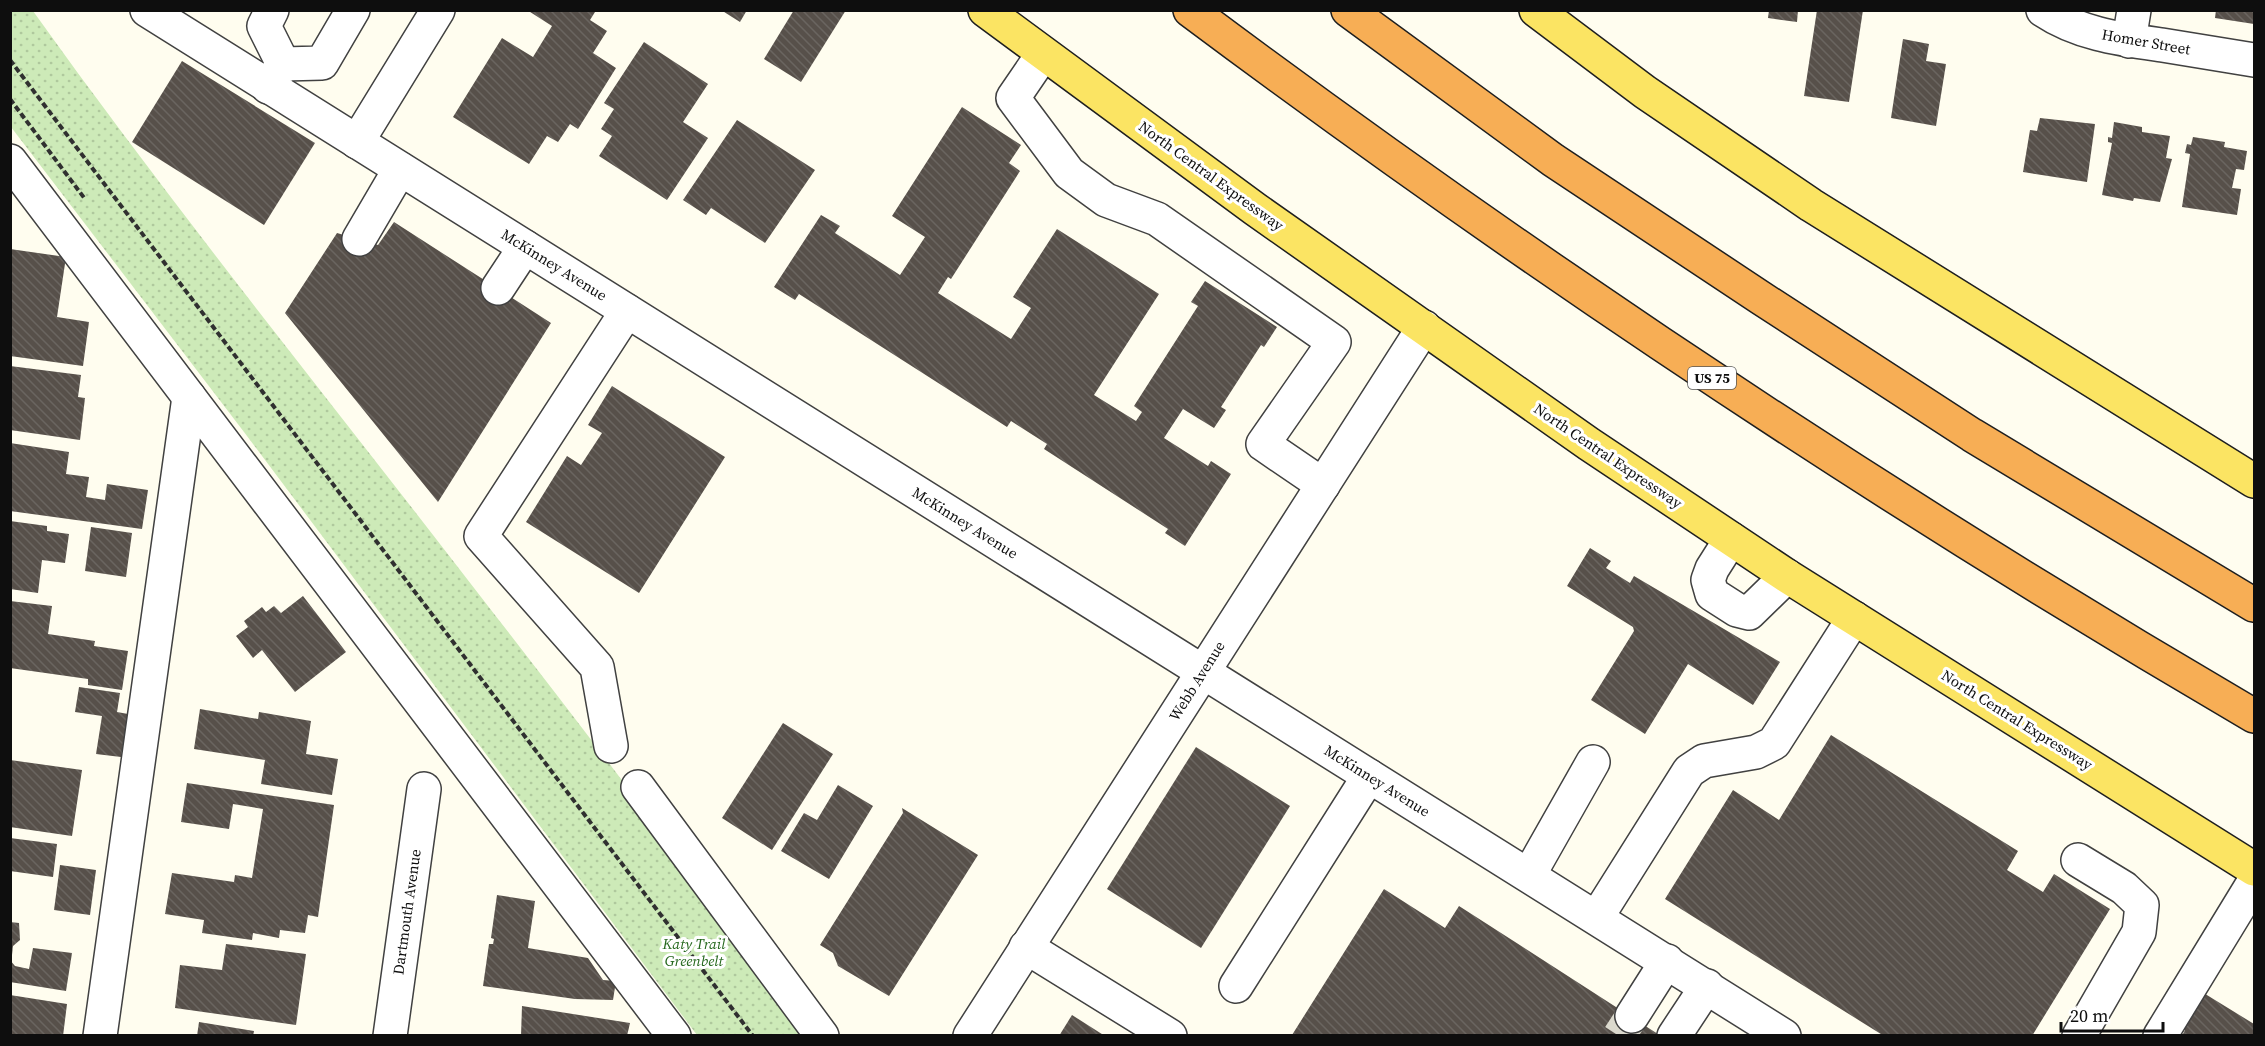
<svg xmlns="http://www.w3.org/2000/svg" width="2265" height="1046" font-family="'Source Serif 4',serif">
<defs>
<pattern id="park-dots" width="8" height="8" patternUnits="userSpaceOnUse" patternTransform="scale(1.5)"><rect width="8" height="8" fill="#cdeab8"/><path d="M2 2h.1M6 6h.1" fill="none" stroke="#afc89d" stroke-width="1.8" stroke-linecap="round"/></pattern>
<pattern id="building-back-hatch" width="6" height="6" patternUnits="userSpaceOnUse" patternTransform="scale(1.5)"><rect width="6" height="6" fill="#57504a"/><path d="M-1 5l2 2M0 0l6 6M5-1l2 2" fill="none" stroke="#6a6560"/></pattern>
</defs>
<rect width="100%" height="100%" fill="#fffdef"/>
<path fill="url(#park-dots)" d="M11 11H33C176 211 331 402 481 597 594 742 704 888 814 1035H697L244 432 11 127Z"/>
<g fill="url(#building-back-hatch)">
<polygon points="527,10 595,12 590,20 607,31 593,53 616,68 578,129 570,124 558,142 547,136 529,164 453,117 502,38 533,57 552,26"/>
<polygon points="721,10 747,10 740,22"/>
<polygon points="794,10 846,10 801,82 764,59"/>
<polygon points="1769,10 1798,10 1797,22 1768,18"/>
<polygon points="1817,10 1863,10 1849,102 1804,96"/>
<polygon points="2216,10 2254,10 2254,24 2215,18"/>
<polygon points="1903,39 1929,44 1926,61 1946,64 1936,126 1891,118"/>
<polygon points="644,42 708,84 683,122 708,138 667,200 599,156 612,136 601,129 614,109 604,103"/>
<polygon points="182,61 315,143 264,225 132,142"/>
<polygon points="962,107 1021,145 1009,163 1020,171 951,279 948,277 938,293 1011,339 1031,308 1013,297 1057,229 1159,294 1094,395 1136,421 1142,412 1134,406 1198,306 1191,302 1205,281 1277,327 1264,347 1261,345 1221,407 1226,410 1214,428 1183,409 1164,438 1208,466 1211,461 1231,474 1185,546 1165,533 1168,529 1044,449 1047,444 1011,421 1007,427 799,294 795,300 774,287 821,215 840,226 835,233 900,275 925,237 892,216"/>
<polygon points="2040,118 2095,124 2087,182 2023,172 2030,130 2037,131"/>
<polygon points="737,120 815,170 765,243 711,208 706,215 683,200"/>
<polygon points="2114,122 2142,127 2142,132 2170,136 2166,158 2172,159 2160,202 2134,198 2133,201 2102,195 2112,143 2108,142 2108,137 2112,138"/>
<polygon points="2193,137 2225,142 2224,147 2247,151 2244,170 2236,169 2232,188 2241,189 2237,215 2182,207 2190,154 2185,153 2187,144 2191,145"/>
<polygon points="394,222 551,323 438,502 285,313 337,233 378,245"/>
<polygon points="10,249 66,257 57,317 89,322 83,366 10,356"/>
<polygon points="10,366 81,375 78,397 85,398 80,440 10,430"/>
<polygon points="612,386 725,457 639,593 526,522 567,456 581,465 602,433 588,425"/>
<polygon points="10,443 69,452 66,474 89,477 86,497 105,500 107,484 148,490 142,529 10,511"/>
<polygon points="10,521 47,526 47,531 69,534 65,563 42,560 38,593 10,589"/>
<polygon points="91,527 132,533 126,577 85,571"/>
<polygon points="1590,548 1611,561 1606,568 1630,583 1634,576 1780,662 1753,705 1688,664 1645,734 1591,700 1634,631 1633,627 1567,586"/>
<polygon points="303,596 346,652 295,692 262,650 253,658 236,636 248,627 244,621 262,607 266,612 274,606 281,613"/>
<polygon points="10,601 52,606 48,634 95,641 94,646 128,651 122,690 88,685 88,679 10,668"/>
<polygon points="79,687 120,693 117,712 128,714 121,757 96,754 102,716 75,712"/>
<polygon points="200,709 258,719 259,712 311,721 306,754 338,759 332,795 261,784 265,760 194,749"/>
<polygon points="783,723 833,754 772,850 722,818"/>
<polygon points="1831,735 2018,851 2007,870 2043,892 2054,874 2110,909 2032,1036 1884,1036 1665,899 1733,790 1779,820"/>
<polygon points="1196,747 1290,806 1201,948 1107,889"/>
<polygon points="10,760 82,770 72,836 10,827"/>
<polygon points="187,783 334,805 318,917 308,915 305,933 280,930 279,938 253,933 252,940 202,933 204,920 165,914 172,873 234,882 235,875 252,878 263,809 233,804 229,829 181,822"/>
<polygon points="838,785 873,806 829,879 781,851 804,813 817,820"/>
<polygon points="902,808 978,855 889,996 838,966 833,953 820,945 903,813"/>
<polygon points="10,838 57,844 53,877 10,871"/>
<polygon points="60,865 96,870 90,915 54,910"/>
<polygon points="1384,889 1445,928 1459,906 1661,1036 1292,1035"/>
<polygon points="497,895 535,901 528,948 588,958 603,980 616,981 613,1000 575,999 483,986 489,944 493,944 494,939 491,938"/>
<polygon points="10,922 19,923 20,940 13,946 12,955"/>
<polygon points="226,944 306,954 296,1025 175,1008 180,965 222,970"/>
<polygon points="33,948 72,953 66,991 10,982 10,960 15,966 29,969"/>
<polygon points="2202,992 2254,1024 2254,1036 2182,1036 2185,1030 2181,1027"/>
<polygon points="10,995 67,1004 63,1036 10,1036"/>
<polygon points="522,1006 630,1023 627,1036 521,1036"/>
<polygon points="1072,1015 1105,1036 1059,1036"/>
<polygon points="199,1022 254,1031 253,1036 197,1036"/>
</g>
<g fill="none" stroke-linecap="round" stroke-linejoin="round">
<polyline stroke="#dbd9cd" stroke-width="33" stroke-dasharray="33 16" stroke-linecap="butt" points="1619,1036 1632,1016"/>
<g stroke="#414141" stroke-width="36">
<g id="minor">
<polyline points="147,10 1784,1036"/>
<polyline points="272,10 264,26 283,64"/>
<path d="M2043 10C2079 34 2120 39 2162 45 2193 50 2224 55 2254 60"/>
<polyline points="2129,41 2134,10"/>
<polyline points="1043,54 1013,98 1069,173 1106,200 1157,219 1334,342 1263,444 1323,485"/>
<polyline points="268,87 283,64 322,63 353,10"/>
<polyline points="357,142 438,10"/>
<polyline points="10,161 674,1036"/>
<polyline points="359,239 400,169"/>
<polyline points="498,288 525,247"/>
<polyline points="1731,539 1712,569 1708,580 1712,594 1737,610 1749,613 1787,576"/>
<polyline points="611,746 597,667 481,536 627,311"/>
<polyline points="638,787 822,1036"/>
<polyline points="2078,860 2124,888 2142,905 2139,932 2079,1036"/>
<polyline points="1529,875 1593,762"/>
<polyline points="1597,917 1689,771 1704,761 1756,752 1774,743 1854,618"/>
<polyline points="1026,947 1170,1036"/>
<polyline points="1236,986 1369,776"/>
<polyline points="1632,1016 1667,961"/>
<polyline points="100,1036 189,397"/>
<polyline points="390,1036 424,789"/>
<polyline points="970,1036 1424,327"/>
<polyline points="1674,1036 1707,986"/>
<polyline points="2160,1036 2254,882"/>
</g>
</g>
<g stroke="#1f1f1f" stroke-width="36">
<g id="major">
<polyline points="985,10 1255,209 1589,444 1787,576 2254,869"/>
<polyline points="1536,10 1645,92 1811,205 2254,481"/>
</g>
</g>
<g stroke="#1f1f1f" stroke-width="36">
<g id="highway">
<path d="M1190 10C1531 265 1887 501 2254 716"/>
<polyline points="1348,10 1553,160 1761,298 1972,435 2254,605"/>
</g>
</g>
<g stroke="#303030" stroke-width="4" stroke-dasharray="6 3" stroke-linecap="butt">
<polyline points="10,60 753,1036"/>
<polyline points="10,99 85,199"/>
</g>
<use href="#minor" stroke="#fff" stroke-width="33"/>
<use href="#major" stroke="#fbe463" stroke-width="33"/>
<use href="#highway" stroke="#f7ae55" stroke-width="33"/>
</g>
<g text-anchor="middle" stroke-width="6" stroke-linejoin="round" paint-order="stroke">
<rect fill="#fff" stroke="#565656" stroke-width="1.5" x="1688" y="367" width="48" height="22" rx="4.5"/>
<g font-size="14" font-weight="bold" fill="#0e0e0e">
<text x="1712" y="383">US 75</text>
</g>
<g font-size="15" fill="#0e0e0e" stroke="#fff">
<text transform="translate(2146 42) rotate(10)" y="5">Homer Street</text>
<text transform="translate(1211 176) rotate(36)" y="5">North Central Expressway</text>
<text transform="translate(554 265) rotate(32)" y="5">McKinney Avenue</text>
<text transform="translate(1608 456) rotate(34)" y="5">North Central Expressway</text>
<text transform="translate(965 523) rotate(32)" y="5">McKinney Avenue</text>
<text transform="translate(1197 681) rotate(-58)" y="5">Webb Avenue</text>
<text transform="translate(2017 720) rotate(32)" y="5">North Central Expressway</text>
<text transform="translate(1377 781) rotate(32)" y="5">McKinney Avenue</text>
<text transform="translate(407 912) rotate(-82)" y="5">Dartmouth Avenue</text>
</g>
<g font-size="15" font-style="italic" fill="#25681d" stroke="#fff">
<text x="694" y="949">Katy Trail<tspan x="694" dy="17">Greenbelt</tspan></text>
</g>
</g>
<rect width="2265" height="1046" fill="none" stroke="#0e0e0e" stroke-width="24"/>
<path d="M2061 1022v9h102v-9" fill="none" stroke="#0e0e0e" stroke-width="3"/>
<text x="2070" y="1022" font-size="18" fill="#0e0e0e" stroke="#ffffff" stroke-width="4.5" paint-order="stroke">20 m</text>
</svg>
